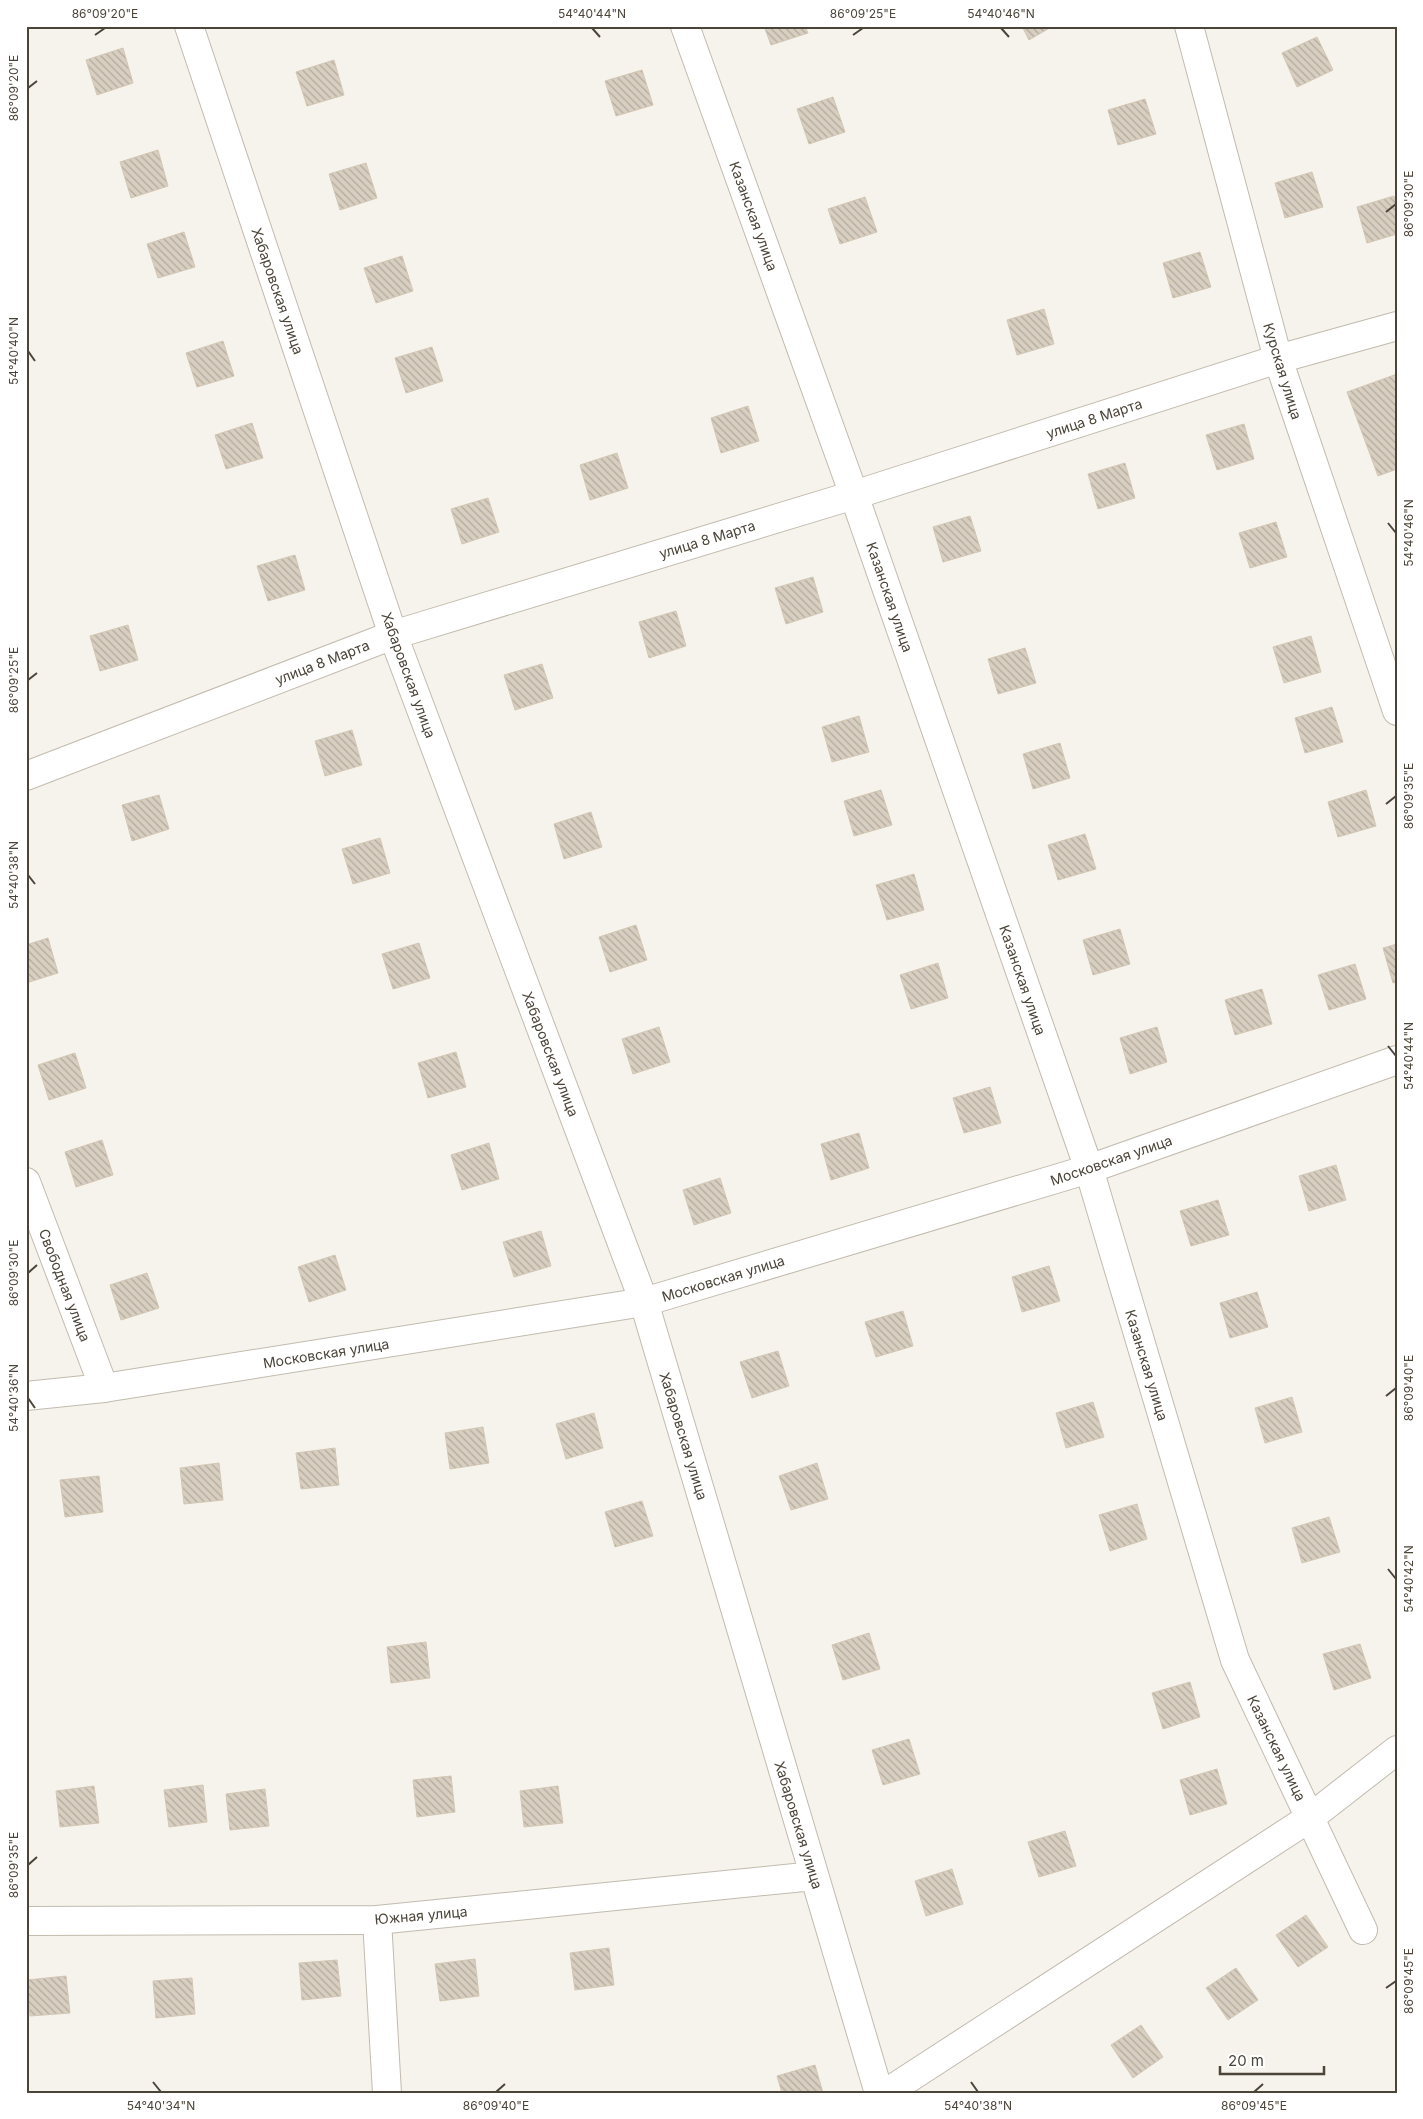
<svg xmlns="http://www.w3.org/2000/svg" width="1423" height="2119" font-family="Inter,sans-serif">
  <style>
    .building { fill: url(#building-back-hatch); stroke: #d3c7b4 }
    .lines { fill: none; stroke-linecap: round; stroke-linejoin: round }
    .minor-casing { stroke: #c2bbae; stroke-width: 30 }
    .minor { stroke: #fff; stroke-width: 28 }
    .ticks { fill: none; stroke: #4b4439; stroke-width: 2 }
    .labels { text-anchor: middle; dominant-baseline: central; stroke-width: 5; stroke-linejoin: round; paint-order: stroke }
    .street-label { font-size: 14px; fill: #4b4439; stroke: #fff }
    .neatline { fill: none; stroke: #4b4439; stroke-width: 2 }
    .ticks-label { font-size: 12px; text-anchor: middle; fill: #4b4439 }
  </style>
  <defs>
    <pattern id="building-back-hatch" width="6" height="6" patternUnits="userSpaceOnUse" patternTransform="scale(1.25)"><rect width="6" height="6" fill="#d8cfc1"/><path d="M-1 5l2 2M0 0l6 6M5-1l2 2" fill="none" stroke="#b1aa9e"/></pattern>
  </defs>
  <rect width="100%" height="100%" fill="#f6f3ec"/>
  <!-- building -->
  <g class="building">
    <path d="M 764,26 L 805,26 L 808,33 L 771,45 Z"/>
    <path d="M 1022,26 L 1053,26 L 1029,40 Z"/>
    <path d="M 1317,37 L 1333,70 L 1297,87 L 1282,53 Z"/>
    <path d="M 123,48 L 133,83 L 97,95 L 86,60 Z"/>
    <path d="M 334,60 L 344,95 L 307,106 L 296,72 Z"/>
    <path d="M 642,70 L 653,105 L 616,116 L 605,81 Z"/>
    <path d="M 833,97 L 845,132 L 809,144 L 797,109 Z"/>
    <path d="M 1145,99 L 1156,134 L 1118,145 L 1108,110 Z"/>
    <path d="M 158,150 L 168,186 L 131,198 L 120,162 Z"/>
    <path d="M 366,163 L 377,198 L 340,210 L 329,174 Z"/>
    <path d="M 1312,172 L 1323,207 L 1285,218 L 1275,183 Z"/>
    <path d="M 1394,196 L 1397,207 L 1397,234 L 1367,243 L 1357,207 Z"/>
    <path d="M 865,197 L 877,232 L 840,244 L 828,209 Z"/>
    <path d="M 184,232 L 195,267 L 158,278 L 147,244 Z"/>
    <path d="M 1200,252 L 1211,287 L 1173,298 L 1163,263 Z"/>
    <path d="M 402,256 L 413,291 L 376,303 L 364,268 Z"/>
    <path d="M 1044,309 L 1054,344 L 1017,355 L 1007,320 Z"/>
    <path d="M 223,341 L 234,376 L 197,387 L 186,353 Z"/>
    <path d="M 432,347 L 443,381 L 406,393 L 395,358 Z"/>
    <path d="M 1397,374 L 1397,469 L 1378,476 L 1347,392 Z"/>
    <path d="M 748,406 L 759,441 L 721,453 L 711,418 Z"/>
    <path d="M 252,423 L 263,458 L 226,469 L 215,435 Z"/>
    <path d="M 1244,424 L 1254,459 L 1217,470 L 1206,435 Z"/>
    <path d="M 617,453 L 628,488 L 590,500 L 580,465 Z"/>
    <path d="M 1125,463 L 1135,498 L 1098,509 L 1088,474 Z"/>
    <path d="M 488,498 L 499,532 L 462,544 L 451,509 Z"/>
    <path d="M 970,516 L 981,551 L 943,562 L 933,527 Z"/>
    <path d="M 1276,522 L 1287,557 L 1250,568 L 1239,533 Z"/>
    <path d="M 295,555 L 305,590 L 268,601 L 257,566 Z"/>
    <path d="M 813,577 L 823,612 L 786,624 L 775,588 Z"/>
    <path d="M 676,611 L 686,646 L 649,658 L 639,622 Z"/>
    <path d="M 128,625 L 138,660 L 100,671 L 90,636 Z"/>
    <path d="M 1311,636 L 1321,672 L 1284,683 L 1273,647 Z"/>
    <path d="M 1025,648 L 1036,683 L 998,694 L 988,659 Z"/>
    <path d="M 542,664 L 553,698 L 515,710 L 504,675 Z"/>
    <path d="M 1332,707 L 1343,742 L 1305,753 L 1295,718 Z"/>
    <path d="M 859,716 L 869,752 L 832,762 L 822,727 Z"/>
    <path d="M 352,730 L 362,765 L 325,776 L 315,741 Z"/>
    <path d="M 1060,743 L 1070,778 L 1033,789 L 1023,754 Z"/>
    <path d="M 881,790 L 892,825 L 854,836 L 844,801 Z"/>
    <path d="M 1366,790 L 1376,826 L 1338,837 L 1328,802 Z"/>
    <path d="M 159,795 L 169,829 L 132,841 L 122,805 Z"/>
    <path d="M 591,812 L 602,847 L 564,859 L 554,824 Z"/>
    <path d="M 1085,834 L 1096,869 L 1058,880 L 1048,845 Z"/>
    <path d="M 380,838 L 390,873 L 353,884 L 342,849 Z"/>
    <path d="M 914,874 L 924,910 L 887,920 L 876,885 Z"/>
    <path d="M 636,925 L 647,960 L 610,972 L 599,937 Z"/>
    <path d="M 1120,929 L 1130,964 L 1093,975 L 1083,940 Z"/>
    <path d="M 48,938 L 58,973 L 26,983 L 26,945 Z"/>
    <path d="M 419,943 L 430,978 L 393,989 L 382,954 Z"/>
    <path d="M 1397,944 L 1397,982 L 1393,983 L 1383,948 Z"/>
    <path d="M 938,963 L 948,998 L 911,1009 L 900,975 Z"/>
    <path d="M 1355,964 L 1366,999 L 1329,1010 L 1318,975 Z"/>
    <path d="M 1262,989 L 1272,1024 L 1235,1035 L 1225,1000 Z"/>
    <path d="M 659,1027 L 670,1062 L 633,1074 L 622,1039 Z"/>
    <path d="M 1157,1027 L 1167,1062 L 1130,1074 L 1120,1038 Z"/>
    <path d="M 456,1052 L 466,1087 L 428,1098 L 418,1063 Z"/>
    <path d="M 75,1053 L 86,1088 L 49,1100 L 38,1065 Z"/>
    <path d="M 990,1087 L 1001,1123 L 964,1133 L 953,1098 Z"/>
    <path d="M 859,1133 L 869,1168 L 831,1180 L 821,1144 Z"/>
    <path d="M 102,1140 L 113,1175 L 76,1187 L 65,1152 Z"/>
    <path d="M 489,1143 L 499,1179 L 462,1190 L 451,1155 Z"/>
    <path d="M 1336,1165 L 1346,1200 L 1309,1211 L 1299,1176 Z"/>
    <path d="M 720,1178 L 731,1213 L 694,1225 L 683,1190 Z"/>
    <path d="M 1218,1200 L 1229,1235 L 1191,1246 L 1180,1211 Z"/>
    <path d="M 541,1231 L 551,1266 L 514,1277 L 503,1242 Z"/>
    <path d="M 335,1255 L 346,1290 L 309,1302 L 298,1267 Z"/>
    <path d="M 1049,1266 L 1060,1301 L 1022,1312 L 1012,1277 Z"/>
    <path d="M 147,1273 L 159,1308 L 121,1320 L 110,1285 Z"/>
    <path d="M 1257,1292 L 1268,1327 L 1230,1338 L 1220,1303 Z"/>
    <path d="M 903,1311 L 913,1346 L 876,1357 L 865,1322 Z"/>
    <path d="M 778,1351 L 789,1386 L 752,1398 L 740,1362 Z"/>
    <path d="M 1292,1397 L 1302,1432 L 1265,1443 L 1255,1408 Z"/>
    <path d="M 1093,1402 L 1104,1437 L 1066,1448 L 1056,1413 Z"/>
    <path d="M 594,1413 L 603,1448 L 566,1459 L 556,1424 Z"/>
    <path d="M 483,1427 L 489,1463 L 450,1469 L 445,1433 Z"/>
    <path d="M 335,1448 L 339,1485 L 301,1489 L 296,1453 Z"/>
    <path d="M 219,1463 L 223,1500 L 184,1504 L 180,1468 Z"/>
    <path d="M 817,1463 L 828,1499 L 791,1510 L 779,1476 Z"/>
    <path d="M 99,1476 L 103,1512 L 65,1517 L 60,1480 Z"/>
    <path d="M 642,1501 L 653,1536 L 615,1547 L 605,1512 Z"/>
    <path d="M 1137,1504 L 1147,1539 L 1110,1551 L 1099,1515 Z"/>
    <path d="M 1329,1517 L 1340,1552 L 1302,1563 L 1292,1528 Z"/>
    <path d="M 869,1633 L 880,1669 L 843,1680 L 832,1645 Z"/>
    <path d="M 426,1642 L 430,1678 L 391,1683 L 387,1647 Z"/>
    <path d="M 1360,1644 L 1371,1678 L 1334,1690 L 1323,1654 Z"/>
    <path d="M 1190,1682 L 1200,1717 L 1163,1729 L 1152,1693 Z"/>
    <path d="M 909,1739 L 920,1774 L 883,1785 L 872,1750 Z"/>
    <path d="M 1217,1769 L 1227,1804 L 1190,1815 L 1180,1780 Z"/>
    <path d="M 451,1776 L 455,1812 L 417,1817 L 413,1780 Z"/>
    <path d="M 203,1785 L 207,1822 L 169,1827 L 164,1790 Z"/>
    <path d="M 94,1786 L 99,1823 L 60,1827 L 56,1791 Z"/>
    <path d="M 558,1786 L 563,1823 L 524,1827 L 520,1791 Z"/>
    <path d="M 265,1789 L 269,1826 L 230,1830 L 226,1794 Z"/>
    <path d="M 1065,1831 L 1076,1866 L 1039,1877 L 1028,1842 Z"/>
    <path d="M 952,1869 L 963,1904 L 926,1916 L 915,1881 Z"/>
    <path d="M 1306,1915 L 1328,1947 L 1298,1967 L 1276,1935 Z"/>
    <path d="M 609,1948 L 614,1985 L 575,1990 L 570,1953 Z"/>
    <path d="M 475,1959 L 479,1996 L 440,2001 L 435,1964 Z"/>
    <path d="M 337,1960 L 341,1996 L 302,2000 L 299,1963 Z"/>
    <path d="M 1236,1968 L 1258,2000 L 1228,2020 L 1206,1988 Z"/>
    <path d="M 66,1976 L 70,2013 L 30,2016 L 27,1980 Z"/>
    <path d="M 192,1978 L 195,2014 L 156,2018 L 153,1981 Z"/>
    <path d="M 1141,2025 L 1163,2057 L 1133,2078 L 1111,2045 Z"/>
    <path d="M 815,2065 L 823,2093 L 782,2093 L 777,2076 Z"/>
  </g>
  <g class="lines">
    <defs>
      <g id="minor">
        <path d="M 189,26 L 393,635 L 644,1302 L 879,2093"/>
        <path d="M 685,26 L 854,495 L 1089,1169 L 1235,1660 L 1363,1930"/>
        <path d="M 1189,26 L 1278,359 L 1397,711"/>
        <path d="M 26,776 L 393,635 L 854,495 L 1278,359 L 1397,326"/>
        <path d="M 26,1182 L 104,1388"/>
        <path d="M 26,1396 L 104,1388 L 644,1302 L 1089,1169 L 1397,1060"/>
        <path d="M 377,1920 L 387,2093"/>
        <path d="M 26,1921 L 377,1920 L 814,1876"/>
        <path d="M 886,2093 L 1311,1817 L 1397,1750"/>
      </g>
    </defs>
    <!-- minor casing -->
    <use href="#minor" class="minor-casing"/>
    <!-- minor -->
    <use href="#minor" class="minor"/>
  </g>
  <!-- ticks -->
  <path class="ticks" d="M 592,28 L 600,37M 1001,28 L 1009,37M 95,35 L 105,28M 853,35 L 863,28M 28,88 L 37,81M 1386,212 L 1396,204M 28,351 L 35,361M 1388,523 L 1396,533M 28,680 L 37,673M 1386,804 L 1396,796M 28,875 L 35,884M 1388,1046 L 1396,1056M 28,1273 L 37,1265M 1386,1396 L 1396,1388M 28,1398 L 35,1408M 1388,1569 L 1396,1579M 28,1865 L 37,1857M 1386,1988 L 1396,1981M 153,2082 L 161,2092M 971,2082 L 978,2092M 496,2092 L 505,2084M 1254,2092 L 1263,2084"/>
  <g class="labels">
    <!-- street labels -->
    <g class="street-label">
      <text transform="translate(754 216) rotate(70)">Казанская улица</text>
      <text transform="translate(278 291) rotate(71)">Хабаровская улица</text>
      <text transform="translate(1283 371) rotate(73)">Курская улица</text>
      <text transform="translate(1094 418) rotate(-18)">улица 8 Марта</text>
      <text transform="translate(707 539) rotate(-17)">улица 8 Марта</text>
      <text transform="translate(890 597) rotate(71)">Казанская улица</text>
      <text transform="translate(322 662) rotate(-21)">улица 8 Марта</text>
      <text transform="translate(409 675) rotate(70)">Хабаровская улица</text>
      <text transform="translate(1023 980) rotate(71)">Казанская улица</text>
      <text transform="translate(551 1054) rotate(69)">Хабаровская улица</text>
      <text transform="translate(1111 1160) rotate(-19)">Московская улица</text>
      <text transform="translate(723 1278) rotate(-17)">Московская улица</text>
      <text transform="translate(65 1285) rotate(69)">Свободная улица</text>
      <text transform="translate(326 1353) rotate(-9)">Московская улица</text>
      <text transform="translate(1147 1365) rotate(73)">Казанская улица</text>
      <text transform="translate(684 1436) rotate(73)">Хабаровская улица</text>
      <text transform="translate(1277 1748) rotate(64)">Казанская улица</text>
      <text transform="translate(799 1825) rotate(73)">Хабаровская улица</text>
      <text transform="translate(421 1915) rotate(-5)">Южная улица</text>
    </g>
  </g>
  <!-- border -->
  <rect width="1423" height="2119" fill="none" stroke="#ffffff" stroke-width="55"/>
  <!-- scale -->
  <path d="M1220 2066v8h104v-8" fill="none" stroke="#4b4439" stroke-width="2.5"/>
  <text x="1228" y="2066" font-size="15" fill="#4b4439" stroke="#ffffff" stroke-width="4" paint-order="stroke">20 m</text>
  <rect x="28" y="28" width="1368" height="2064" class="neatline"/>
  <g class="ticks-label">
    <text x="105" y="18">86°09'20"E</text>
    <text x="592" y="18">54°40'44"N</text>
    <text x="863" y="18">86°09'25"E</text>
    <text x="1001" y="18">54°40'46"N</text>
    <text transform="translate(14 88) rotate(-90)" y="4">86°09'20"E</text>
    <text transform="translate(1409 204) rotate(-90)" y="4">86°09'30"E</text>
    <text transform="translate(14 351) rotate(-90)" y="4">54°40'40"N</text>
    <text transform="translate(1409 533) rotate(-90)" y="4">54°40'46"N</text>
    <text transform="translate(14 680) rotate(-90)" y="4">86°09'25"E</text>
    <text transform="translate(1409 796) rotate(-90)" y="4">86°09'35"E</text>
    <text transform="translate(14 875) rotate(-90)" y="4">54°40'38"N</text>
    <text transform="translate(1409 1056) rotate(-90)" y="4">54°40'44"N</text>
    <text transform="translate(14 1273) rotate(-90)" y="4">86°09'30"E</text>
    <text transform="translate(1409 1388) rotate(-90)" y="4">86°09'40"E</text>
    <text transform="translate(14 1398) rotate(-90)" y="4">54°40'36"N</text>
    <text transform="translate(1409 1579) rotate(-90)" y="4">54°40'42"N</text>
    <text transform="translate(14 1865) rotate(-90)" y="4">86°09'35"E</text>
    <text transform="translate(1409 1981) rotate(-90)" y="4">86°09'45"E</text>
    <text x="161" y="2110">54°40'34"N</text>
    <text x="496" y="2110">86°09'40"E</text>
    <text x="978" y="2110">54°40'38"N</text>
    <text x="1254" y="2110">86°09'45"E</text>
  </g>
</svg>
